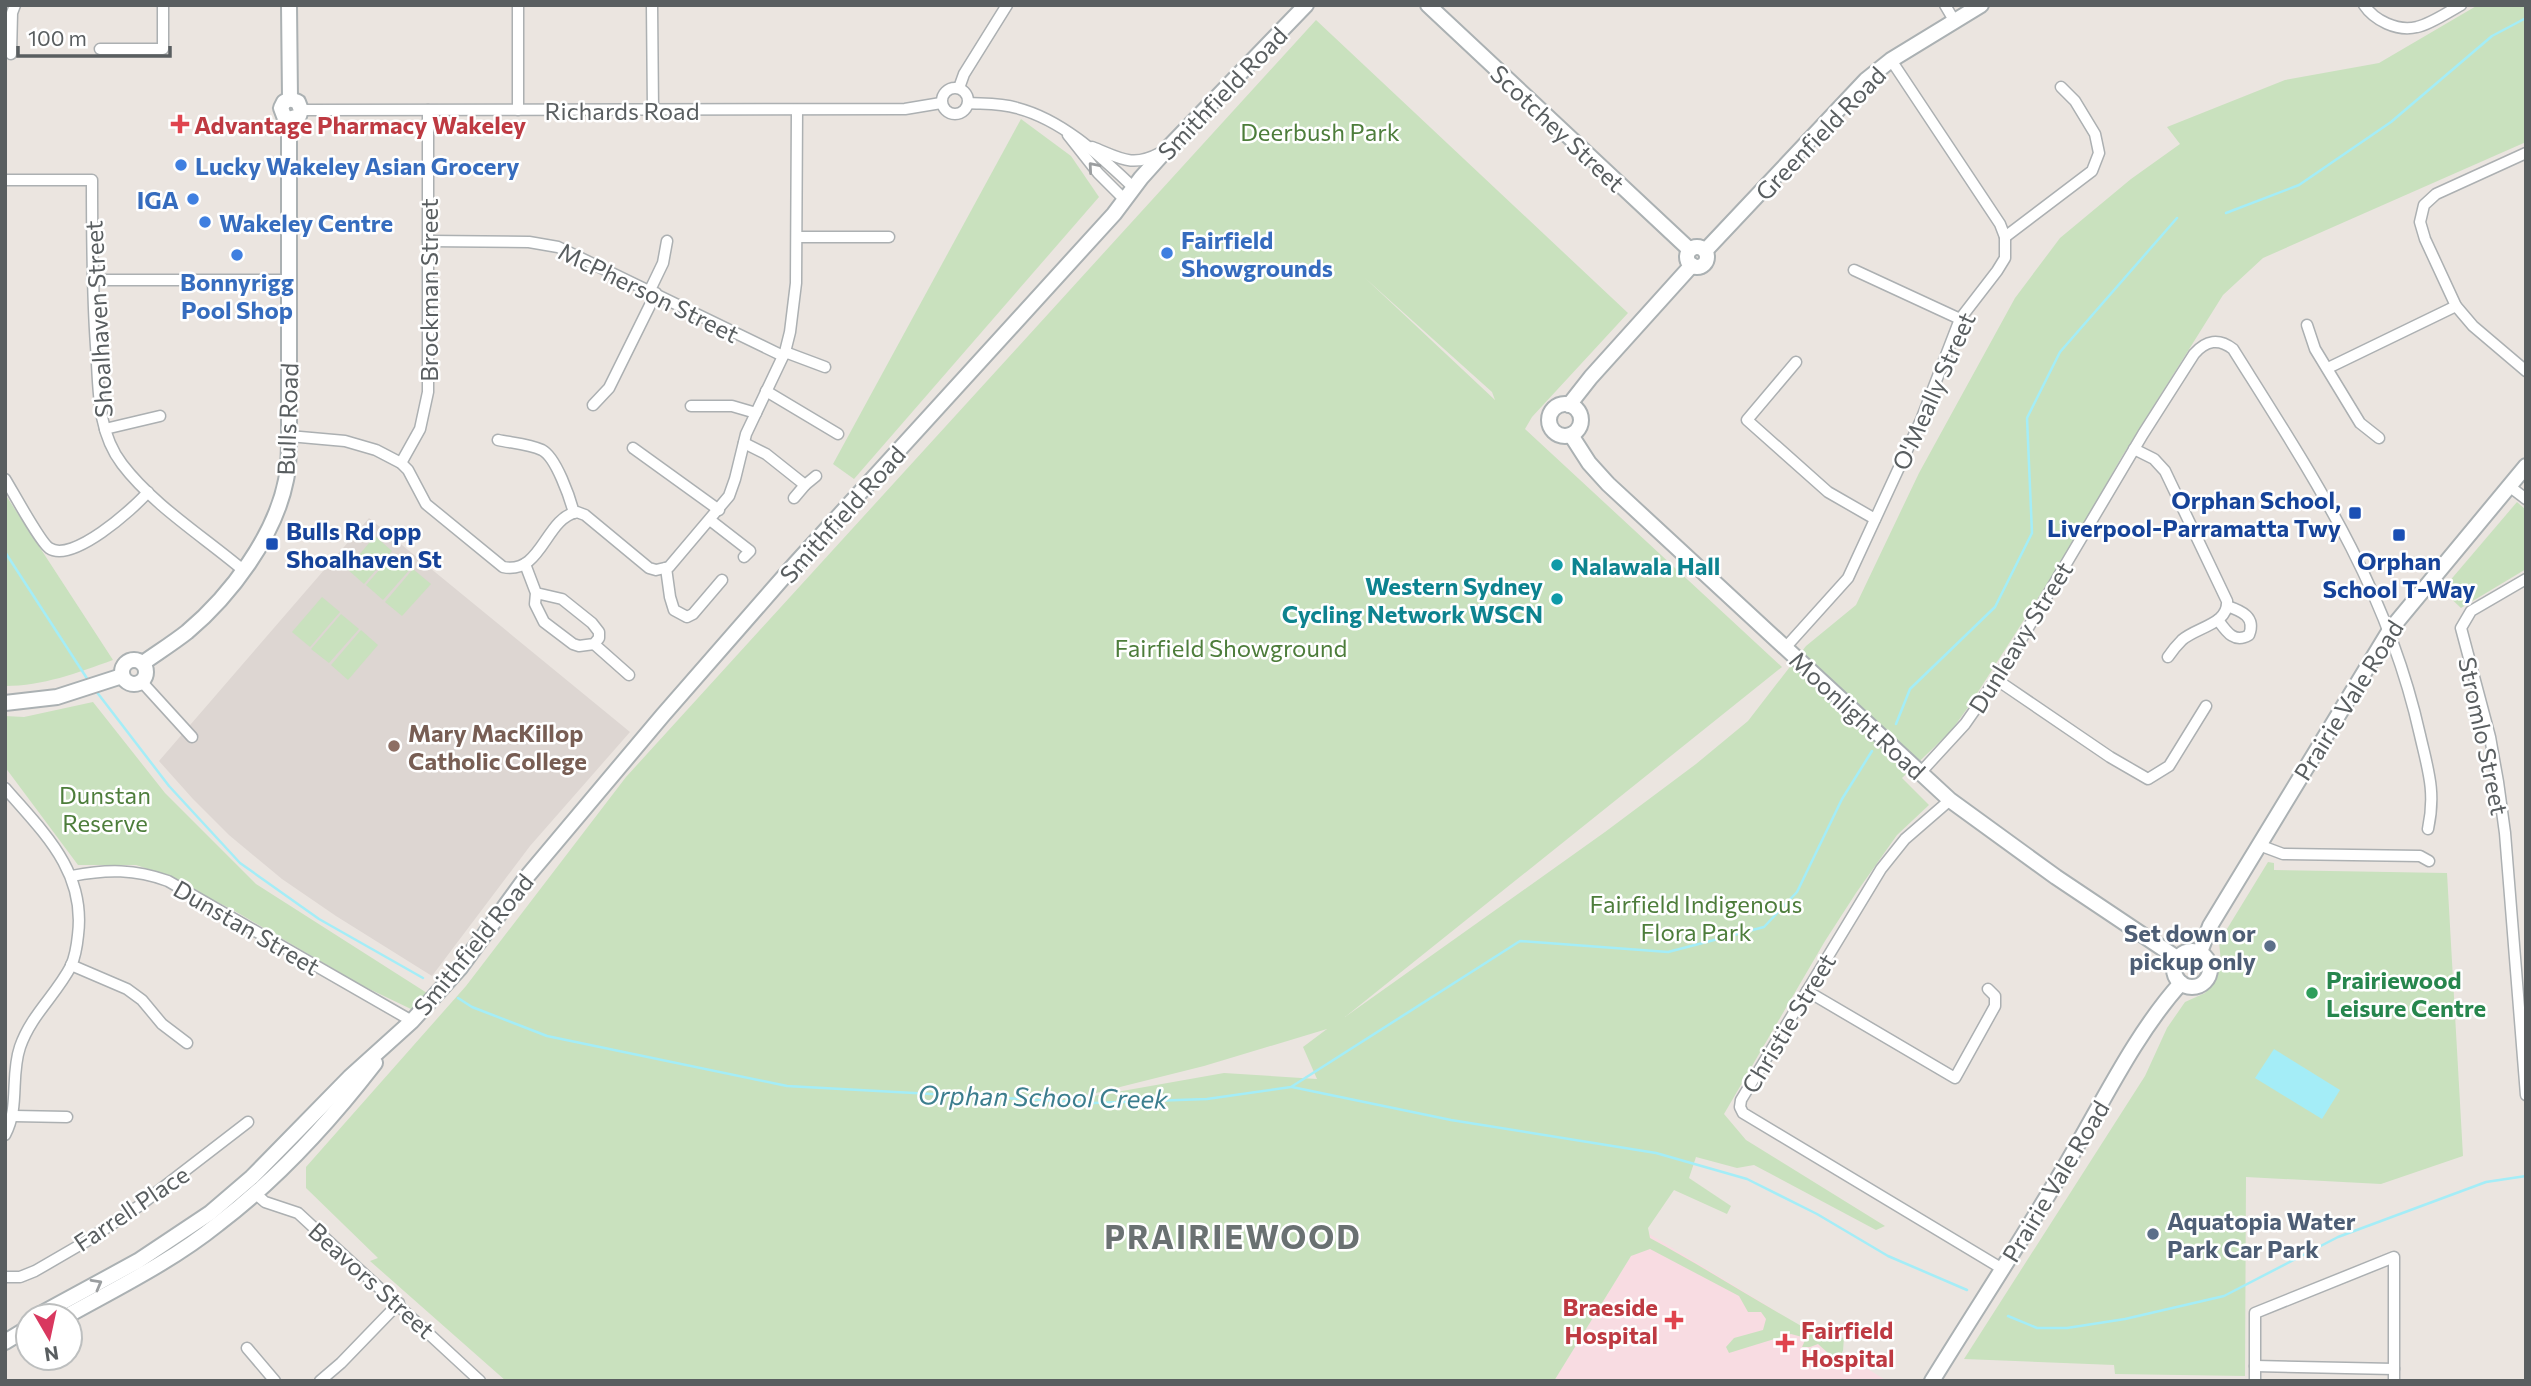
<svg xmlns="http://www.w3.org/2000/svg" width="2531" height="1386" font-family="Commissioner,sans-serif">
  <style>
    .education { fill: #ddd6d2 }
    .medical { fill: #f8dce2 }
    .green { fill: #c9e1be; fill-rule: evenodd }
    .water { fill: #a4edf7 }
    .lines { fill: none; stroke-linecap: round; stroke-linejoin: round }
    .stream { stroke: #a4edf7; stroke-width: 2.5 }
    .street-casing { stroke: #acb0b2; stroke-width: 13 }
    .secondary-casing { stroke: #abb1b3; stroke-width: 18 }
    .street { stroke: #fff; stroke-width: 10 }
    .secondary { stroke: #fff; stroke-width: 14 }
    .oneway { stroke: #9b9ea0 }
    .health-dot { fill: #e0444e; stroke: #fff; stroke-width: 2.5 }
    .shop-dot { fill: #3f7fe0; stroke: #fff; stroke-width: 2.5 }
    .transit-dot { fill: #1a4fb4; stroke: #fff; stroke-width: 2.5 }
    .culture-dot { fill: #0f9aa8; stroke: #fff; stroke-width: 2.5 }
    .education-dot { fill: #8d6e63; stroke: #fff; stroke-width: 2.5 }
    .service-dot { fill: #5c6f8a; stroke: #fff; stroke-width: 2.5 }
    .leisure-dot { fill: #2e9e5b; stroke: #fff; stroke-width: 2.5 }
    .labels { text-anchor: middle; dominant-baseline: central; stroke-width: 5; stroke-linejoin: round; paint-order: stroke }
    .street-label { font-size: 24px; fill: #595e60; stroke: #fff }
    .health-label { font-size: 24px; font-weight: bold; fill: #be3a42; stroke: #fff; text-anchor: start }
    .park-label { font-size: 24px; fill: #4d7d3b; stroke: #fff }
    .shop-label { font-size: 24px; font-weight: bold; fill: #366cbe; stroke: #fff; text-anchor: start }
    .transit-label { font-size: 24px; font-weight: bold; fill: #164399; stroke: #fff; text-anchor: end }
    .culture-label { font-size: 24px; font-weight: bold; fill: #0d838f; stroke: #fff; text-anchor: start }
    .education-label { font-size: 24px; font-weight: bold; fill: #785e54; stroke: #fff; text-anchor: start }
    .service-label { font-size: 24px; font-weight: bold; fill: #4e5e75; stroke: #fff; text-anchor: end }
    .leisure-label { font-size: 24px; font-weight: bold; fill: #27864d; stroke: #fff; text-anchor: start }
    .water-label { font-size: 26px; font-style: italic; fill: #3c7e8e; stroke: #fff }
    .district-label { font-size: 32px; font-weight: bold; letter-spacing: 2px; fill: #6a7172; stroke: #fff }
  </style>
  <rect width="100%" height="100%" fill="#ebe5e0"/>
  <!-- education -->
  <path class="education" d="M 369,518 L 630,732 L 530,846 L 432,976 L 336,916 L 282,879 L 229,835 L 193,799 L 159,761 Z"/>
  <!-- medical -->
  <path class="medical" d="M 1646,1232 L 1766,1305 L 1887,1381 L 1554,1381 Z"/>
  <!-- green -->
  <g class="green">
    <path d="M 2478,5 L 2526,5 L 2526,142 L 2263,258 L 2223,295 L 2121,458 L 2073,543 L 1969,706 L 1951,731 L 1902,778 L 1929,805 L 1897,835 L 1856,893 L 1825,941 L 1724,1114 L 1746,1140 L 1885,1226 L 1876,1230 L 1754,1165 L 1737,1168 L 1696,1157 L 1689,1178 L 1731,1206 L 1727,1214 L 1674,1190 L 1648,1228 L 1650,1238 C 1711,1271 1769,1309 1830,1342 L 1844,1337 L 1843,1351 L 1838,1358 L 1828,1353 L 1818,1344 L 1810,1347 L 1802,1347 L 1806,1338 L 1791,1334 L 1729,1353 L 1726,1347 L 1734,1338 L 1763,1330 L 1766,1319 L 1761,1312 L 1748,1312 L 1739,1296 L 1650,1249 L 1631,1256 L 1554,1381 L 506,1381 L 370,1261 L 378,1258 L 306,1188 L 306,1167 L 466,986 L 626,777 L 1316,20 L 1628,313 L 1532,417 L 1525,429 L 1782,667 L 1345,1017 L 1605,832 L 1696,764 L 1748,721 L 1806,646 L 1856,605 L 1919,473 L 2015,298 L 2060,238 L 2131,179 L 2180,144 L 2167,127 L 2285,80 L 2379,63 ZM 1365,278 L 1492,392 L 1495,400 ZM 1327,1029 L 1303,1047 L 1317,1079 L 1224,1073 L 1060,1102 L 1204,1066 Z"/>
    <path d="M 1021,119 L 1071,156 L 1099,197 L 854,479 L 833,464 Z"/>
    <path d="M 5,494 L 113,660 C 77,673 43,686 5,686 Z"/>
    <path d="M 2517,502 L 2526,510 L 2526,569 L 2461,608 L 2442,590 Z"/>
    <path d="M 375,536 L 392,551 L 364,584 L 347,569 Z"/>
    <path d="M 394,553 L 412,567 L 383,600 L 366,585 Z"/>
    <path d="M 413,569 L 431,584 L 402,616 L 385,602 Z"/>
    <path d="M 322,597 L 340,612 L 310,647 L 292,632 Z"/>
    <path d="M 341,614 L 359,629 L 329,663 L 311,649 Z"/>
    <path d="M 361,630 L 378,645 L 348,680 L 331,665 Z"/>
    <path d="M 93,702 L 165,793 L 256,884 L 427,993 L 413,1010 L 363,986 L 233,910 L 160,873 L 136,865 L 78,865 L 5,767 L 5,716 L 24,717 Z"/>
    <path d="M 2268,862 L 2274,863 L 2274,870 L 2447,873 L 2463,1156 L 2381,1184 L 2246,1177 L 2245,1376 L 2115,1374 L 2114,1365 L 1964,1359 L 2145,1076 L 2167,1028 L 2185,1002 L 2205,993 L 2221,962 L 2219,942 Z"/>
  </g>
  <!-- water -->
  <path class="water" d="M 2274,1049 L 2340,1090 L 2322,1119 L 2255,1078 Z"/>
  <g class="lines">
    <!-- stream -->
    <g class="stream">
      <path d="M 2226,213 L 2299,185 L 2391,122 L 2492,36 L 2526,18"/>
      <path d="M 5,552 L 88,680"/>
      <path d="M 96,691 L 169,786 L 240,863 L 319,919 L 423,978"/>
      <path d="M 1896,724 L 1910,689 L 1995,607 L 2032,533 L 2027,418 L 2060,352 L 2177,218"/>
      <path d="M 458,998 L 472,1007 L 547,1036 L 787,1086 L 1093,1103 L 1207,1099 L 1291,1087 L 1520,941 L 1668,952 L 1764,927 L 1797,892 L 1842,799 L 1872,751"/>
      <path d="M 1292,1087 L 1451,1120 L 1656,1153 L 1747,1179 L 1817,1214 L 1888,1256 L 1967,1290"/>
      <path d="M 2008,1316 L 2037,1328 L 2067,1328 L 2125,1319 L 2224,1296 L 2338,1237 L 2486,1182 L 2526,1176"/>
    </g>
    <defs>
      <g id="street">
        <path d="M 518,5 L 518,110"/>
        <path d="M 652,5 L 653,111"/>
        <path d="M 1945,5 L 1955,22"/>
        <path d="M 2364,5 C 2374,20 2397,32 2417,27 C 2431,24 2448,12 2461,5"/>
        <path d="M 100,49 L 163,49 L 163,5"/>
        <path d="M 11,54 L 12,13 L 15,5"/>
        <circle cx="955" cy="101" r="13"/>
        <path d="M 959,88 L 964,74 L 1007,5"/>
        <path d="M 968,103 C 984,104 1001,103 1017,108 C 1063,120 1100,156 1133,187"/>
        <path d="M 301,110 L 905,109 L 941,103"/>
        <path d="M 1068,135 L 1098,173 L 1124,199"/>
        <path d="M 1092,147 C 1120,158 1132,168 1160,153"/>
        <path d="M 2526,153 L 2436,194 L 2424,205 L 2420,222 L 2425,239 L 2456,306 L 2473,326 L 2526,371"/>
        <path d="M 5,180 L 92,180 C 92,235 92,290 96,346 C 99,386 96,430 122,464 C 153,505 204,537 243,570"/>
        <path d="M 797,237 L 889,237"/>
        <path d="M 2005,237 L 2092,171 L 2099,153 L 2095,134 L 2075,101 L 2061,87"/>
        <path d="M 428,241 L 529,242 L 558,247 L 783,356"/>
        <path d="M 1854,270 L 1960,319"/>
        <path d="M 92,280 L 289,280"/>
        <path d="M 650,290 L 663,263 L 667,241"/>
        <path d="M 2307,325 L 2315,349 L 2360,423 L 2379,438"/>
        <path d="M 785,352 L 825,367"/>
        <path d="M 1796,362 L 1747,420 L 1828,492 L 1875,519"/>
        <path d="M 2328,368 L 2456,306"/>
        <path d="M 766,391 L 838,434"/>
        <path d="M 593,405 L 609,388 L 656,293"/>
        <path d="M 691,406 L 732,406 L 756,413"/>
        <path d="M 105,429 L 160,416"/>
        <path d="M 289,436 L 345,441 L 376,450 L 401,463 L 408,470 L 426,504 L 503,567 C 542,575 545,518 577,512 L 585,515 L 649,568 L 656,570 L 669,567 L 729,496 L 735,479 L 746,434 L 785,352 L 790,332 L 796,283 L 797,110"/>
        <path d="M 498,440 C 512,443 529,444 542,450 C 556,457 570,498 574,513"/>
        <path d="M 744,443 L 766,454 L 805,485 L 794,498"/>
        <path d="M 633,448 L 719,510"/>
        <path d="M 2134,449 L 2154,459 L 2165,471 L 2227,601 C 2229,624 2197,627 2182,640 C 2177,645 2172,651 2168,657"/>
        <path d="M 401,463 L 420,429 L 428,392 L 428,110"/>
        <path d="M 5,479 C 13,492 40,542 49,548 C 72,564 133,509 148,492"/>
        <path d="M 805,485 L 816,476"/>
        <path d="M 2509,486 L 2526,499"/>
        <path d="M 710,520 L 750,551 L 744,557"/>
        <path d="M 525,564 L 536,593 L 562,599 L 592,623 L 599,632 L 599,638 L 594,644 L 579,646 L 573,644 L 544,622 L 535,604 L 536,593"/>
        <path d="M 666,568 L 670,597 L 674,610 L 687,617 L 693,614 L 722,580"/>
        <path d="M 2526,579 L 2471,611 L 2461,628 L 2490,737 L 2498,782 L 2505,833 L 2526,1095"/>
        <path d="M 2218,620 C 2226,631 2234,644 2249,635 C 2256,617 2242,611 2227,606"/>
        <path d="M 594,644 L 629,675"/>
        <path d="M 1785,648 L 1848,578 L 1921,420 L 1960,319 L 1997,271 L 2005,258 L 2005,237 L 2000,224 L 1891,60"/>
        <path d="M 1997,680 L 2110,757 L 2148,779 L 2169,766 L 2206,706"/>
        <path d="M 141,681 L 192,737"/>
        <path d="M 1921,772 L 1965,724 L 2006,665 L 2143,434 L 2194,354 C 2206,340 2219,338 2233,349 C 2312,475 2387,586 2420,735 C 2428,770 2436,792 2428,829"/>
        <path d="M 5,788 C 43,832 86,871 78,935 C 77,945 75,957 71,966 C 56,995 31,1015 20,1047 C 10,1076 20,1107 5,1135"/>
        <path d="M 1950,800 L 1905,839 L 1881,869 L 1741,1100 L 1740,1107 L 1743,1113 L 2001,1268"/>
        <path d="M 2259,845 L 2283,854 L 2420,856 L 2429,861"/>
        <path d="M 72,876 C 107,869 135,869 168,881 L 412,1021"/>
        <path d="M 71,965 L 127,989 L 142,1000 L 162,1024 L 187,1043"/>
        <path d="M 1807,991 L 1955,1078 L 1995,1006 L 1995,996 L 1988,989"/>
        <path d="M 14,1116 L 67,1117"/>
        <path d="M 256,1194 L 265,1202 L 298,1213 L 480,1381"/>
        <path d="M 5,1277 L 20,1277 L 35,1271 L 85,1242 L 139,1206 L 248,1122"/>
        <path d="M 247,1348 L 275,1381"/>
        <path d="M 2255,1366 L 2394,1369"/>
        <path d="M 320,1381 L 341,1363 L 399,1303"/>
        <path d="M 2255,1381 L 2255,1313 L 2394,1257 L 2394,1381"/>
      </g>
      <g id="secondary">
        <path d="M 289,5 L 290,99"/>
        <path d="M 1428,5 L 1690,250"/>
        <path d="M 289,119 L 299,116 L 301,110 L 298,102 L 290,99"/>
        <path d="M 289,119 L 284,116 L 281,108 L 284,102 L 290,99"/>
        <circle cx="1697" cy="257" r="10"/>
        <path d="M 1705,251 L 1866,80 L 1891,60 L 1981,5"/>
        <circle cx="1565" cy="420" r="16"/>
        <path d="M 1569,405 L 1591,377 L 1692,265"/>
        <path d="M 1571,435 L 1589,463 L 1608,484 L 1950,800 L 2056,877 L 2177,958"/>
        <circle cx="134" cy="672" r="12"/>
        <path d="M 143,663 C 157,653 173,643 187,632 C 231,595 275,536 286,480 C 289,466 289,451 289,436 L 289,119"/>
        <path d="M 5,703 L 57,697 L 122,676"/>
        <circle cx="2192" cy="969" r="18"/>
        <path d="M 2200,952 L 2210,926 L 2390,630 L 2526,466"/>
        <path d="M 37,1316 L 138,1261 L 210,1213 L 252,1177 L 350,1077 L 412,1021 L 460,968 L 525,879 L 663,715 L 795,564 L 1114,214 L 1141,178 L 1167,149 L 1306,5"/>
        <path d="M 67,1316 C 119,1287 172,1261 218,1224 C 276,1180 331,1120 375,1063"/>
        <path d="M 5,1342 L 28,1328"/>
        <path d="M 1932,1381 C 1977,1308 2024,1237 2067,1163 C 2102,1104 2135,1034 2181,983"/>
      </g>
    </defs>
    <!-- street casing -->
    <use href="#street" class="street-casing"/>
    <!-- secondary casing -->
    <use href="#secondary" class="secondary-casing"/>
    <!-- street -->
    <use href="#street" class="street"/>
    <!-- secondary -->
    <use href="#secondary" class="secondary"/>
  </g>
  <!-- one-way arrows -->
  <defs><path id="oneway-chevron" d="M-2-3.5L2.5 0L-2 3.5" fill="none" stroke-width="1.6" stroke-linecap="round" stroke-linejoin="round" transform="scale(1.75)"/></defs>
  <g class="oneway">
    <use href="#oneway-chevron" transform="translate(1093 167) rotate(-131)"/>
    <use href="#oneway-chevron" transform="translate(97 1284) rotate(-29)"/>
  </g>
  <!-- markers -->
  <g class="health-dot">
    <path d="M176.5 113.5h7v7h7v7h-7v7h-7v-7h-7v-7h7z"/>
    <path d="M1670.5 1309.5h7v7h7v7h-7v7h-7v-7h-7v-7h7z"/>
    <path d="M1781.5 1332.5h7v7h7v7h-7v7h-7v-7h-7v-7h7z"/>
  </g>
  <g class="shop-dot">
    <circle cx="181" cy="165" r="7"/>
    <circle cx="193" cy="199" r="7"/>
    <circle cx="205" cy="222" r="7"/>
    <circle cx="1167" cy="253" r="7"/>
    <circle cx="237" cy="255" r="7"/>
  </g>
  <g class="transit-dot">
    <rect x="2348" y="506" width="14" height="14" rx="3.5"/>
    <rect x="2392" y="528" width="14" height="14" rx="3.5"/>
    <rect x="265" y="537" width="14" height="14" rx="3.5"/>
  </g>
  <g class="culture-dot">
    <circle cx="1557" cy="565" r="7"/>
    <circle cx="1557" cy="599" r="7"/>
  </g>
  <circle class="education-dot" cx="394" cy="746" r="7"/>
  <g class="service-dot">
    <circle cx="2270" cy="946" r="7"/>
    <circle cx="2153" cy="1234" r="7"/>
  </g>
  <circle class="leisure-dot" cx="2312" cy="993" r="7"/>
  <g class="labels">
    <!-- street labels -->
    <g class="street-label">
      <text transform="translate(1222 93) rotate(-46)">Smithfield Road</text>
      <text x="622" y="110">Richards Road</text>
      <text transform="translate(1558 128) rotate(43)">Scotchey Street</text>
      <text transform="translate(1820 133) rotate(-46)">Greenfield Road</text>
      <text transform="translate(428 290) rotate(-90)">Brockman Street</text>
      <text transform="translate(649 292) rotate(26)">McPherson Street</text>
      <text transform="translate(98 319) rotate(-93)">Shoalhaven Street</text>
      <text transform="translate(1933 391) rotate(-66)">O'Meally Street</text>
      <text transform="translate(287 419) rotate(-88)">Bulls Road</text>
      <text transform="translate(842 514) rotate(-48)">Smithfield Road</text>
      <text transform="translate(2020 637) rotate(-58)">Dunleavy Street</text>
      <text transform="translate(2348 700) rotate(-58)">Prairie Vale Road</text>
      <text transform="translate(1858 715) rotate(43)">Moonlight Road</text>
      <text transform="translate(2484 736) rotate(78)">Stromlo Street</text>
      <text transform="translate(247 927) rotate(30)">Dunstan Street</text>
      <text transform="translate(473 944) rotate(-51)">Smithfield Road</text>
      <text transform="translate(1788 1023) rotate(-59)">Christie Street</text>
      <text transform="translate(2055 1181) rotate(-59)">Prairie Vale Road</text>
      <text transform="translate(131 1208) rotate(-34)">Farrell Place</text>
      <text transform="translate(372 1280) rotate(42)">Beavors Street</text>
    </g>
    <!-- health labels -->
    <g class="health-label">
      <text x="194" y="124">Advantage Pharmacy Wakeley</text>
      <text x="1658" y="1306" text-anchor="end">Braeside<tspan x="1658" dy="28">Hospital</tspan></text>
      <text x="1801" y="1329">Fairfield<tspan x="1801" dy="28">Hospital</tspan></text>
    </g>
    <!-- park labels -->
    <g class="park-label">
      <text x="1320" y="131">Deerbush Park</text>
      <text x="1231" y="647">Fairfield Showground</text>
      <text x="105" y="794">Dunstan<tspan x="105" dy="28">Reserve</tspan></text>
      <text x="1696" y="903">Fairfield Indigenous<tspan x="1696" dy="28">Flora Park</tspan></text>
    </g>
    <!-- shop labels -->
    <g class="shop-label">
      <text x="195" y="165">Lucky Wakeley Asian Grocery</text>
      <text x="179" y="199" text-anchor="end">IGA</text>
      <text x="219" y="222">Wakeley Centre</text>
      <text x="1181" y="239">Fairfield<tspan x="1181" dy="28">Showgrounds</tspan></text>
      <text x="237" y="281" text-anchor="middle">Bonnyrigg<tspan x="237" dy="28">Pool Shop</tspan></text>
    </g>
    <!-- transit labels -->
    <g class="transit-label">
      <text x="2341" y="499">Orphan School,<tspan x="2341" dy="28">Liverpool-Parramatta Twy</tspan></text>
      <text x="286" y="530" text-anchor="start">Bulls Rd opp<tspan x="286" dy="28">Shoalhaven St</tspan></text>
      <text x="2399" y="560" text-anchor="middle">Orphan<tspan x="2399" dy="28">School T-Way</tspan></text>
    </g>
    <!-- culture labels -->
    <g class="culture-label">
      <text x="1571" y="565">Nalawala Hall</text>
      <text x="1543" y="585" text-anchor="end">Western Sydney<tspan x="1543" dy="28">Cycling Network WSCN</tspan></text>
    </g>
    <!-- education labels -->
    <g class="education-label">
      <text x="408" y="732">Mary MacKillop<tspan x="408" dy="28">Catholic College</tspan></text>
    </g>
    <!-- service labels -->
    <g class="service-label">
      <text x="2256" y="932">Set down or<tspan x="2256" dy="28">pickup only</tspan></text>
      <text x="2167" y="1220" text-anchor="start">Aquatopia Water<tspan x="2167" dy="28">Park Car Park</tspan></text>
    </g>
    <!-- leisure labels -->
    <g class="leisure-label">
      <text x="2326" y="979">Prairiewood<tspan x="2326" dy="28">Leisure Centre</tspan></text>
    </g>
    <!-- water labels -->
    <g class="water-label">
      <text transform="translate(1043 1096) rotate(1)">Orphan School Creek</text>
    </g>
    <!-- district labels -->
    <g class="district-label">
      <text x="1233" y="1236">PRAIRIEWOOD</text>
    </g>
  </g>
  <!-- border -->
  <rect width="2531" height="1386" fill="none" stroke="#595e60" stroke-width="14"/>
  <!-- north arrow -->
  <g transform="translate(49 1337) rotate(171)"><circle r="33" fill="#ffffff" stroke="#bdbfbf" stroke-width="2"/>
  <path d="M0-5L12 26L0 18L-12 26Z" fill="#d9385f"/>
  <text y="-10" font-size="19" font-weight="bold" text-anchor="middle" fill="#595e60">N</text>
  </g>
  <!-- scale -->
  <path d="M18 46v10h152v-10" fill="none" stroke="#595e60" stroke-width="3.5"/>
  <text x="28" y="46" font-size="21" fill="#595e60" stroke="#ffffff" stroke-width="5" paint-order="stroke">100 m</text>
</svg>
